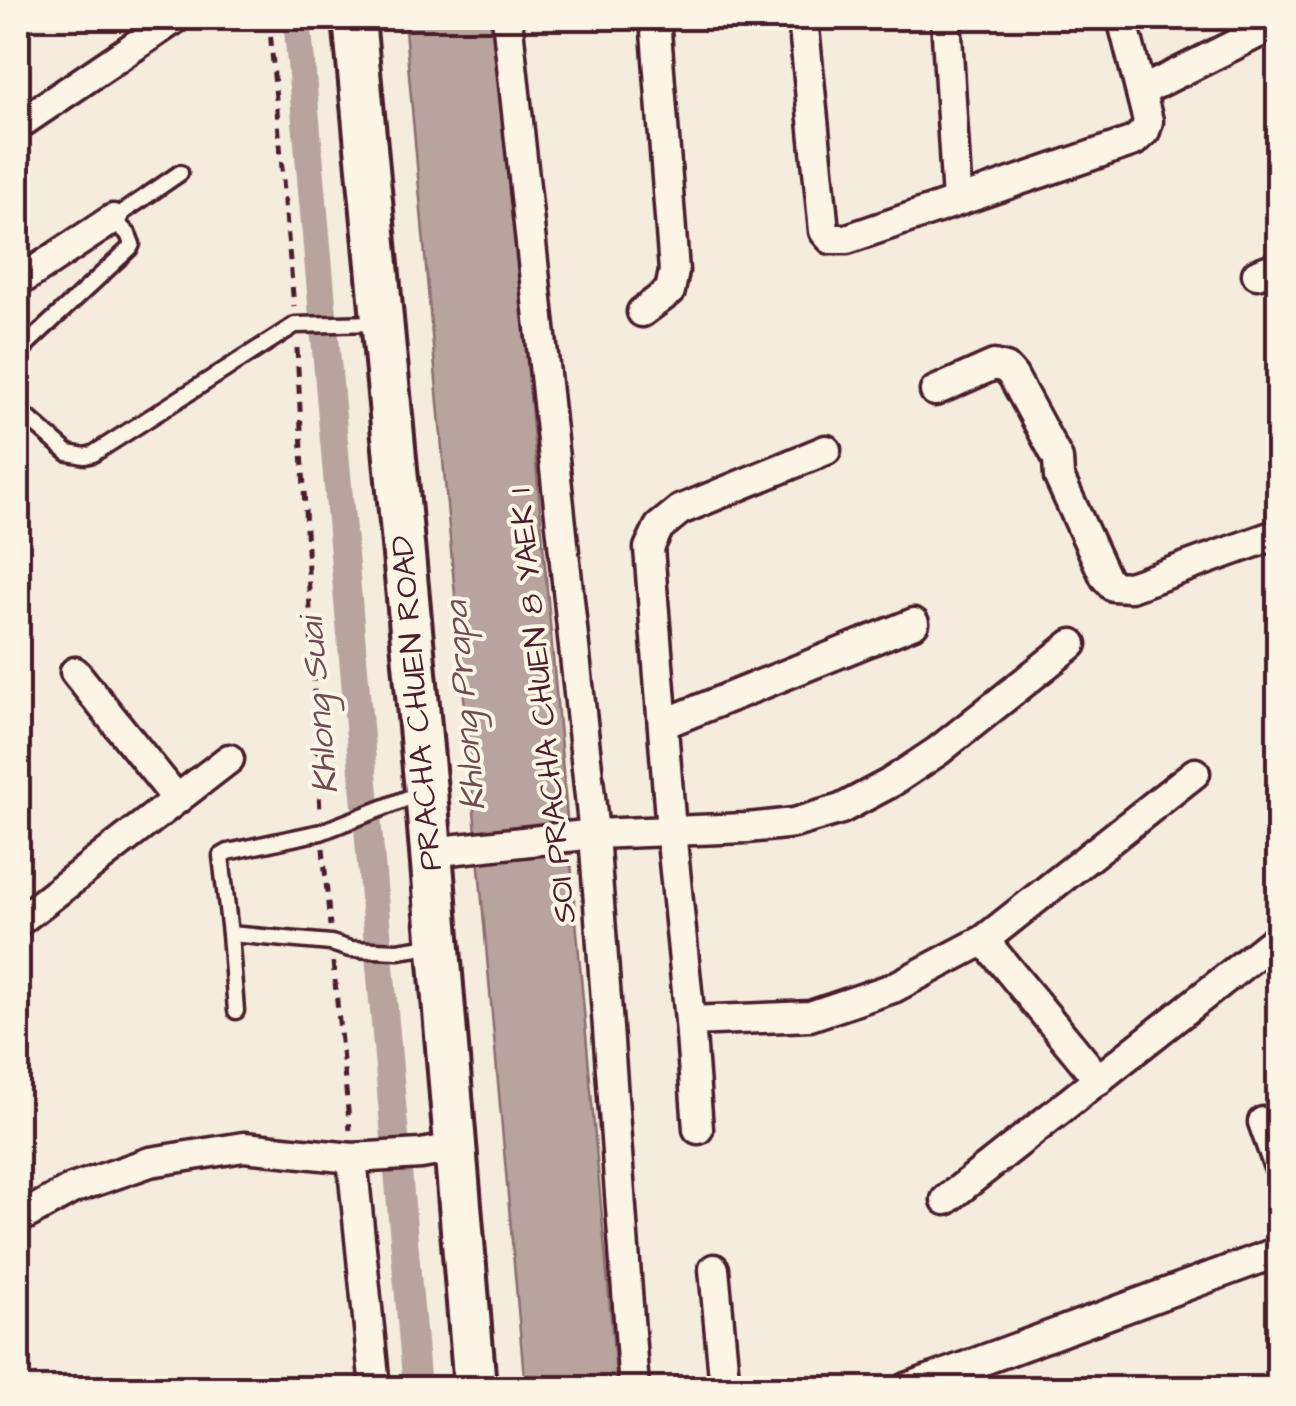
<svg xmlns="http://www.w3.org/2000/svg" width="1296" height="1406" font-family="'Architects Daughter',sans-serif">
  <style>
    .water { fill: #b8a39e; stroke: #8c6e70; stroke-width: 2.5 }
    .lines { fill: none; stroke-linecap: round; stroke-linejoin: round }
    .canal { stroke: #b8a39e; stroke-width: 28 }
    .service-casing { stroke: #4a1f2b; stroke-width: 21 }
    .minor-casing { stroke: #4a1f2b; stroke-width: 35 }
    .secondary-casing { stroke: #4a1f2b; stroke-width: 48 }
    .path { stroke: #4a1f2b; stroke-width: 5; stroke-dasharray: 10 8; stroke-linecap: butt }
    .service { stroke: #fcf5e5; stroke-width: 14 }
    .minor { stroke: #fcf5e5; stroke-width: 28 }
    .secondary { stroke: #fcf5e5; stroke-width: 40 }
    .labels { text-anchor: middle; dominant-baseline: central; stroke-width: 8; stroke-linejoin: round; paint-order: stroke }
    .street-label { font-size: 32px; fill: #4a1f2b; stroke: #fcf5e5 }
    .water-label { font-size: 35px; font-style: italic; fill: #704d53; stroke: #fcf5e5 }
  </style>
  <rect width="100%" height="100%" fill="#f5ecde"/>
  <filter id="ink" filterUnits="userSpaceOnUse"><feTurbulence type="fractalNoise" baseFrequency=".01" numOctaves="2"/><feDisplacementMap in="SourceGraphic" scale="20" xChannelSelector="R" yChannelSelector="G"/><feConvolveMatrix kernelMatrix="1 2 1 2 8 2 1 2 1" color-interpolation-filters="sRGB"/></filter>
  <g filter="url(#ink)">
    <!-- water -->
    <path class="water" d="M 404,18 L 497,18 L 617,1388 L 525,1388 Z"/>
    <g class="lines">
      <!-- canal -->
      <path class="canal" d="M 297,18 L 417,1388"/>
      <defs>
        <g id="service">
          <path d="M 18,358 L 28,343 L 130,248 L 132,244 L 128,234 L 113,219 L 180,173"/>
          <path d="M 18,409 L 68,453 L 85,456 L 93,454 L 295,325 L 377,323"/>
          <path d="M 421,793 L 321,832 L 228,852 L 221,856 L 230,934 L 331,943 L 350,949 L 398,951 L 437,945"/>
          <path d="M 230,934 L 236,1011"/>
        </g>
        <g id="minor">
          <path d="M 507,18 L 594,834 L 634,1388"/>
          <path d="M 803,18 L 824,231 L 831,239 L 847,239 L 1134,141 L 1145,131 L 1148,121 L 1122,18"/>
          <path d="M 946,18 L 957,201"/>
          <path d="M 1142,91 L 1278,23"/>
          <path d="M 18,125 L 176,18"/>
          <path d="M 1257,274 L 1278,266"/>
          <path d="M 18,282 L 113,219"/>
          <path d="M 642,312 L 670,291 L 674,271 L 655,18"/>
          <path d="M 935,391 L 994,365 L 1006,368 L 1013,376 L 1058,459 L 1059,477 L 1105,577 L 1113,586 L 1130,587 L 1278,534"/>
          <path d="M 75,672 L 177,799"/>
          <path d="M 663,724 L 914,623"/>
          <path d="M 431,852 L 594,834 L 747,828 L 794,823 L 841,809 L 890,783 L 938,751 L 1072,644"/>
          <path d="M 18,922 L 229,759"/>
          <path d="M 984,940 L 1099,1080"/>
          <path d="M 690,1021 L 810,1016 L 893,988 L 984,940 L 1195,773"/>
          <path d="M 1263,1122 L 1278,1164"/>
          <path d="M 698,1129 L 690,1021 L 671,831 L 649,548 L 659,527 L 680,510 L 826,450"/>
          <path d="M 352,1158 L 375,1388"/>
          <path d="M 946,1200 L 1278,937"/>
          <path d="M 18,1219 L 72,1189 L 150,1162 L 244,1147 L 352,1158 L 421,1154 L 455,1148"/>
          <path d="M 714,1269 L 725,1388"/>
          <path d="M 907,1388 L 1278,1252"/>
        </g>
        <path id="secondary" d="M 354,18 L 426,791 L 475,1388"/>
      </defs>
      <!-- service casing -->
      <use href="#service" class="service-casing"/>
      <!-- minor casing -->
      <use href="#minor" class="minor-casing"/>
      <!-- secondary casing -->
      <use href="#secondary" class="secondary-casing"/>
      <!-- path -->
      <g class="path">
        <path d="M 269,18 L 294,307"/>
        <path d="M 297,348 L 320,812"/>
        <path d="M 323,848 L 330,926"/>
        <path d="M 333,962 L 350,1130"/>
      </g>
      <!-- service -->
      <use href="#service" class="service"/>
      <!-- minor -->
      <use href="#minor" class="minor"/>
      <!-- secondary -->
      <use href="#secondary" class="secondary"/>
    </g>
  </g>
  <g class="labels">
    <!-- street labels -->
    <g class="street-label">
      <text transform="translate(417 703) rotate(-95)">PRACHA CHUEN ROAD</text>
      <text transform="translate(543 706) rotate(-96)">SOI PRACHA CHUEN 8 YAEK 1</text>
    </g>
    <!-- water labels -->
    <g class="water-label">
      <text transform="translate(319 706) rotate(-95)">Khlong Suai</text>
      <text transform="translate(465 706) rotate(-95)">Khlong Prapa</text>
    </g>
  </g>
  <!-- margin -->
  <rect width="1296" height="1406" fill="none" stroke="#fcf5e5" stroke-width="60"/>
  <rect x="30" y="30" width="1236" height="1346" fill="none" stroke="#4a1f2b" stroke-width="4" filter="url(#ink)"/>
</svg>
